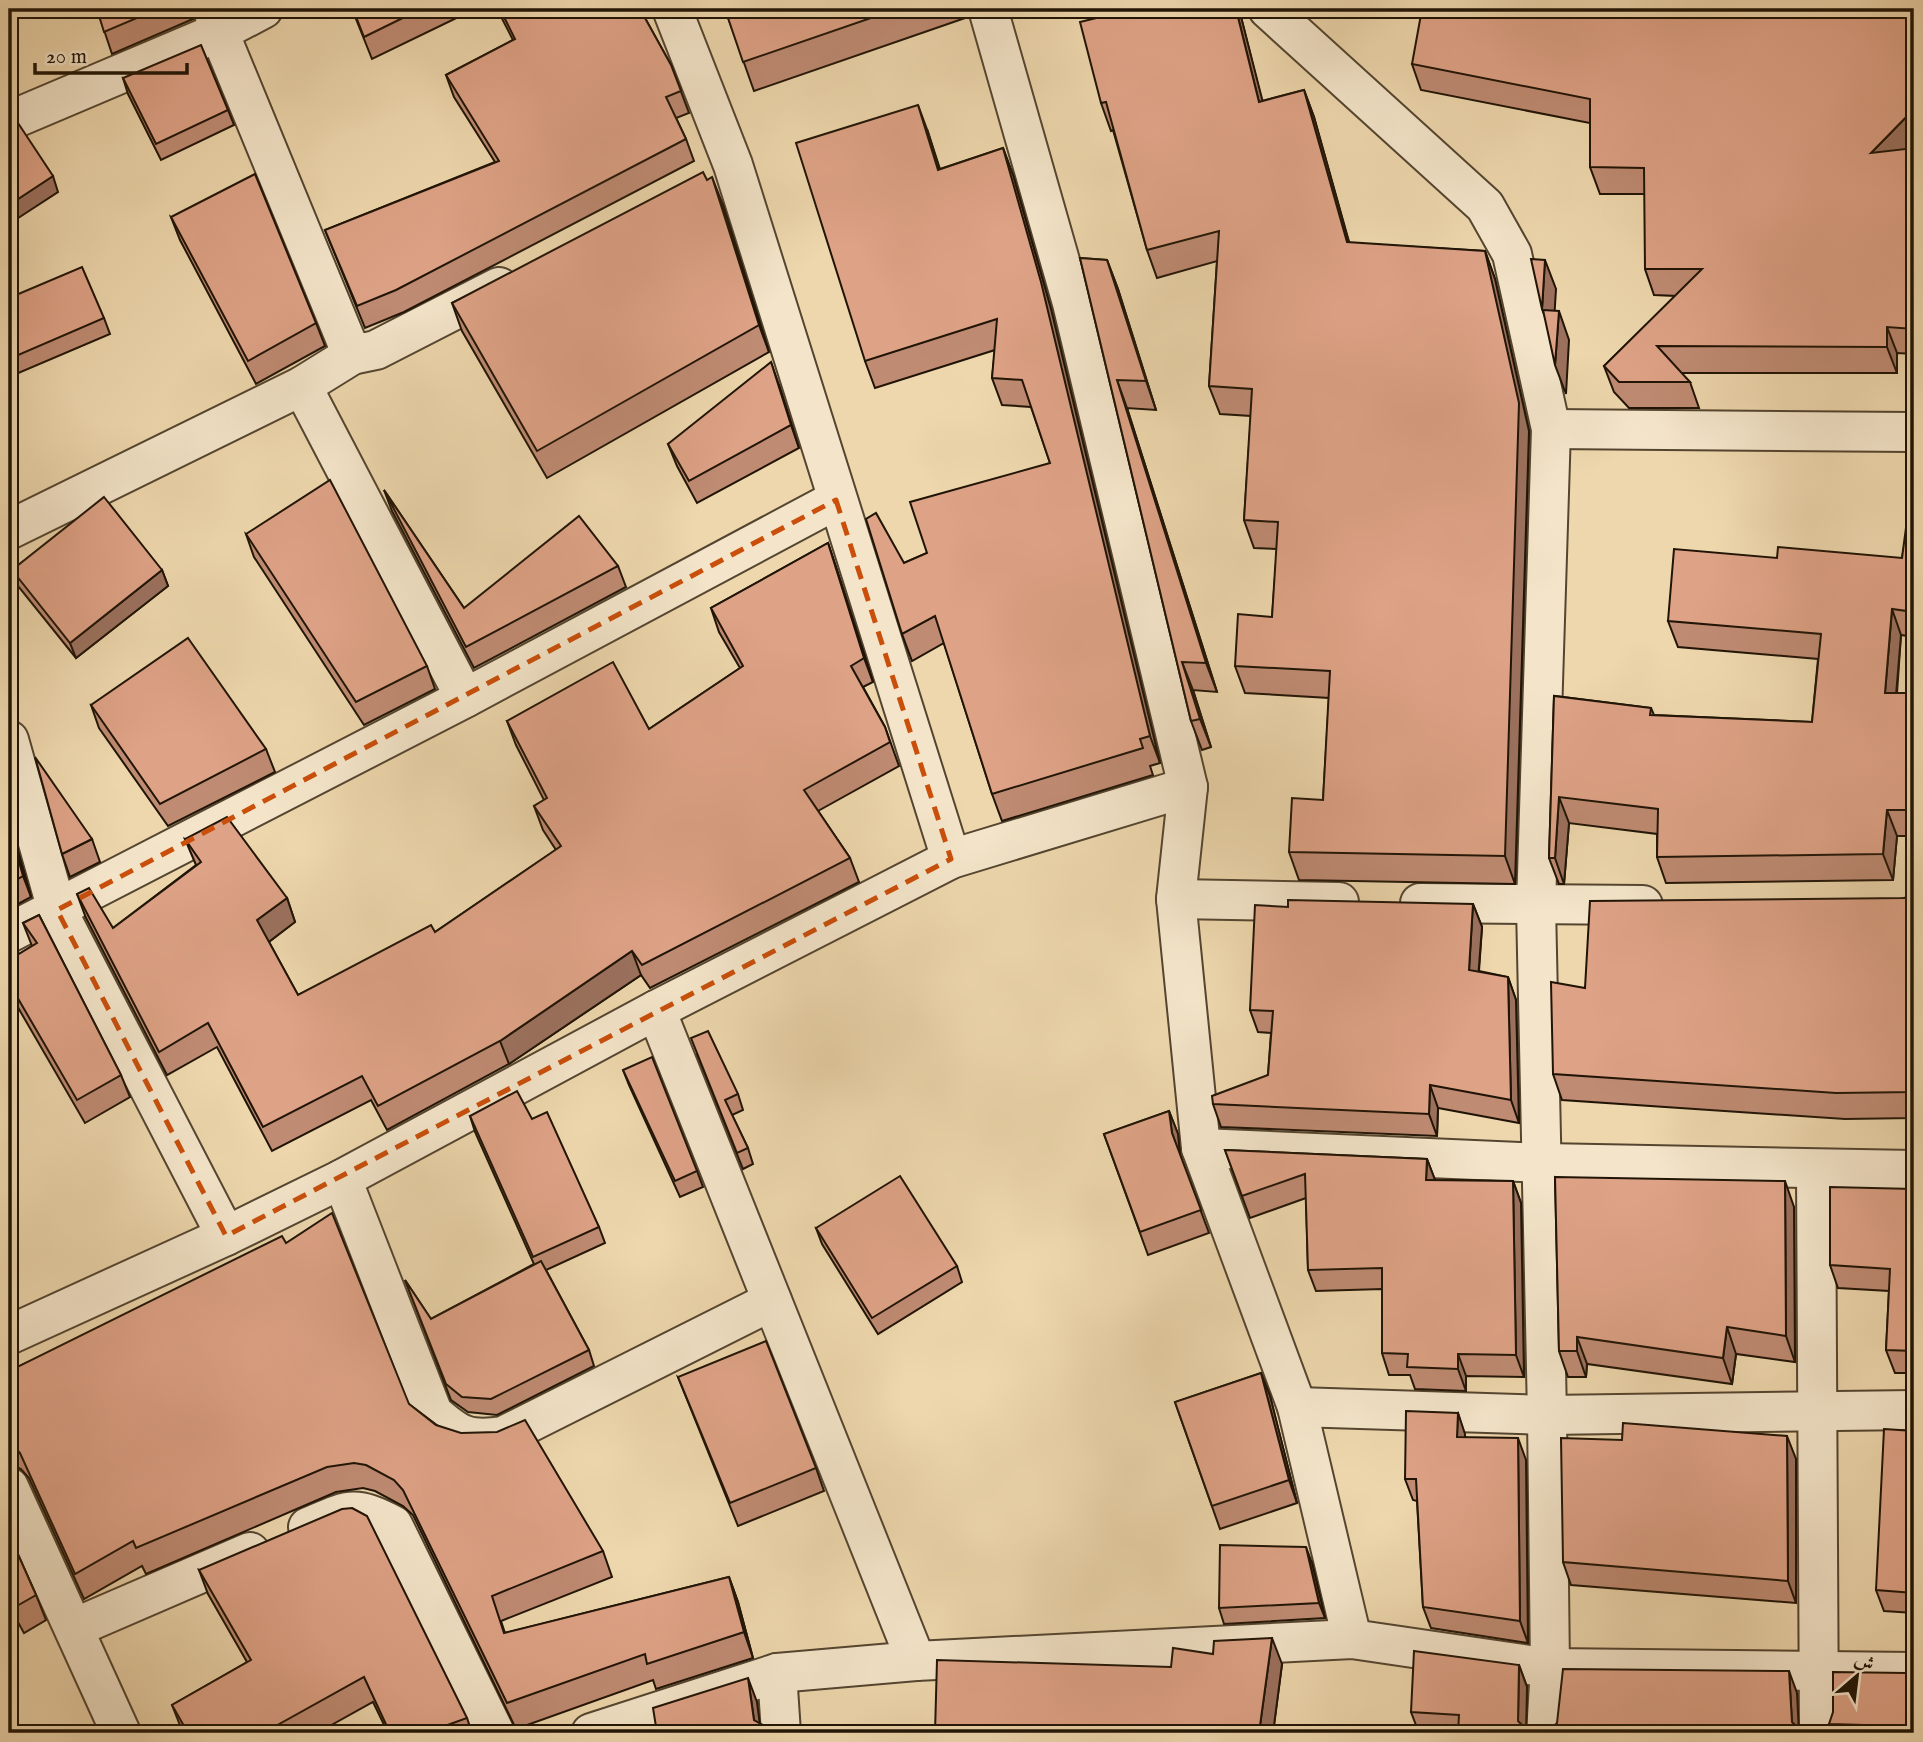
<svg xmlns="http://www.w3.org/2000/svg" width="1923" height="1742" font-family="'IM FELL English',Amiri,serif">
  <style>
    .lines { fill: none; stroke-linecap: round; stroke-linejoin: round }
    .street-casing { stroke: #544530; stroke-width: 42 }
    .street { stroke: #f4e5ca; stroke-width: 38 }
    .wall { fill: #bf8b73; stroke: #201406; stroke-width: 2 }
    .shaded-wall { fill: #9b715e; stroke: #201406; stroke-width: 2 }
    .building { fill: #dea286; stroke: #201406; stroke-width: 2 }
    .marked { fill: none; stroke: #ca4f0b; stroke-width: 5; stroke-dasharray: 14 9; stroke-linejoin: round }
  </style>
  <rect width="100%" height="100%" fill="#eed7ad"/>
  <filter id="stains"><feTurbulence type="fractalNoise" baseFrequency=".00286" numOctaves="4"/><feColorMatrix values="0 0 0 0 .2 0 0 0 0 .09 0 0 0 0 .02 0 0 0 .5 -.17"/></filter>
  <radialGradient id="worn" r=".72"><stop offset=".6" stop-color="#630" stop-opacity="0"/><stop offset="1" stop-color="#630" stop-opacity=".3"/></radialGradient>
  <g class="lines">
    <defs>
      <g id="street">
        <path d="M 213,9 L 219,32 L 352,355 L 376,350 L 499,287"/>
        <path d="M 672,9 L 733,165 L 951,859"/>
        <path d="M 988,9 L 1072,303 L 1188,787 L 1176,899 L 1201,1148 L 1297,1407 L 1352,1639"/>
        <path d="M 1268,9 L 1485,206 L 1512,254 L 1551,429 L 1536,906 L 1547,1415 L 1550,1668 L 1546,1733"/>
        <path d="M 9,121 L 219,32 L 263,9"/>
        <path d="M 302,386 L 465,698"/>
        <path d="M 1551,429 L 1914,432"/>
        <path d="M 9,530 L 302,386 L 352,355"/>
        <path d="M 9,740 L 57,910 L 226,1236"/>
        <path d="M 1176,899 L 1339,902"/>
        <path d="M 1420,903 L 1643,905"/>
        <path d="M 9,933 L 465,698 L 836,500"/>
        <path d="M 656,1010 L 916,1661"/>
        <path d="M 1201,1148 L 1544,1163 L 1914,1170"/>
        <path d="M 1816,1170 L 1819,1733"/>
        <path d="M 342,1179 L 433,1413 C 459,1436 468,1441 503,1436 L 772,1301"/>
        <path d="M 9,1335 L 226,1236 L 342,1179 L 656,1010 L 951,859 L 1188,787"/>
        <path d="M 1297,1407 L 1547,1415 L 1914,1410"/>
        <path d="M 9,1487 L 121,1733"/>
        <path d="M 308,1527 C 348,1510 353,1504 393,1525 L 495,1733"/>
        <path d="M 74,1628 L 250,1552"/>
        <path d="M 777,1673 L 781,1733"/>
        <path d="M 591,1733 L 777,1673 L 916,1661 L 1352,1639 L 1550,1668 L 1914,1672"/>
      </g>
    </defs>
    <!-- street casing -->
    <use href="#street" class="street-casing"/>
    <!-- street -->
    <use href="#street" class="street"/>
  </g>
  <!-- wall -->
  <g class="wall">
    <path d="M 97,9 L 192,9 L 193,19 L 112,54 Z"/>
    <path d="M 352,9 L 475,9 L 372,59 Z"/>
    <path d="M 497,9 L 640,9 L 671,65 L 689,113 L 676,118 L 686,139 L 694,161 L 404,312 L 365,328 L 325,230 L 495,162 L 454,97 L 446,75 L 513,40 Z"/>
    <path d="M 725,9 L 967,9 L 968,17 L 754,91 Z"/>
    <path d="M 1239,9 L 1262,101 L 1304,90 L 1314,117 L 1349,243 L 1485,251 L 1495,279 L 1529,431 L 1515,884 L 1299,880 L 1289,852 L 1323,800 L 1329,698 L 1245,693 L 1235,666 L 1272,617 L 1277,549 L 1254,548 L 1244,520 L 1251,416 L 1220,414 L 1209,386 L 1217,261 L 1157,278 L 1147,250 L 1113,130 L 1111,131 L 1101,103 Z"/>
    <path d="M 1914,9 L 1914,145 L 1911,148 L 1914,148 L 1914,354 L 1897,353 L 1897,373 L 1681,373 L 1690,382 L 1699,408 L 1629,408 L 1614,392 L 1604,366 L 1676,296 L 1654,295 L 1645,269 L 1645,194 L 1600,194 L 1590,167 L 1590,123 L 1421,90 L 1412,64 Z"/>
    <path d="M 123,78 L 228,110 L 234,125 L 161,160 L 128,94 Z"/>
    <path d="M 928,132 L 940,169 L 1003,148 L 1013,175 L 1051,309 L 1160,763 L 1150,766 L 1153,775 L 1002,821 L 992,794 L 944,643 L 912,661 L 902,634 L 904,563 L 927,553 L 1050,463 L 1031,407 L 1002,405 L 992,378 L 995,350 L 875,388 L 865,361 Z"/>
    <path d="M 707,180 L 723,205 L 769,352 L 547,478 L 462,331 L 452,303 Z"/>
    <path d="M 171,217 L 316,323 L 325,346 L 256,384 L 180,240 Z"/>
    <path d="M 1080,258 L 1107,260 L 1118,289 L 1156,410 L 1127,408 L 1217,692 L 1193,690 L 1211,747 L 1202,750 L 1191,721 Z"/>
    <path d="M 9,298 L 104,318 L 110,334 L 9,377 Z"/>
    <path d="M 779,385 L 799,448 L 697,503 L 677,466 L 668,444 Z"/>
    <path d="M 384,490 L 464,608 L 618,566 L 626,587 L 474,668 L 392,511 Z"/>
    <path d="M 1914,491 L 1914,637 L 1901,635 L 1897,693 L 1914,693 L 1914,836 L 1897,836 L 1893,880 L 1666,883 L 1657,857 L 1657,834 L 1569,823 L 1564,884 L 1559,884 L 1549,858 L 1554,696 L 1651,708 L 1654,715 L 1812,722 L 1818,659 L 1678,647 L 1668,621 L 1777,558 L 1902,558 Z"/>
    <path d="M 246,534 L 427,666 L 435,689 L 364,725 L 254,557 Z"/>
    <path d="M 828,543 L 836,567 L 873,682 L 863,687 L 885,727 L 899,766 L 818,811 L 850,858 L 859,882 L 650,988 L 641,975 L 509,1064 L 387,1130 L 371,1100 L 272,1151 L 217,1047 L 167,1075 L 86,918 L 77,894 L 113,928 L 196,865 L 185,839 L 287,898 L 295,922 L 269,942 L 298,995 L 435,932 L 556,850 L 543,830 L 534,806 L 544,800 L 516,745 L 507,721 L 649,729 L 740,668 L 719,632 L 711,608 Z"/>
    <path d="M 12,570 L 162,570 L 168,586 L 76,658 L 18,586 Z"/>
    <path d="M 91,705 L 266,749 L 275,772 L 168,826 L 99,728 Z"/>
    <path d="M 9,820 L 31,897 L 9,909 Z"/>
    <path d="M 92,839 L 100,862 L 70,877 L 62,854 Z"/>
    <path d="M 1914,895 L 1914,1118 L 1845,1119 L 1562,1100 L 1553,1074 L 1585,988 Z"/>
    <path d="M 1473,904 L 1482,927 L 1479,971 L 1508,977 L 1516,1000 L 1519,1123 L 1438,1108 L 1437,1136 L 1221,1127 L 1213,1104 L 1268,1075 L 1271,1033 L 1258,1032 L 1250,1010 L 1288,907 Z"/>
    <path d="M 39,915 L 121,1075 L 130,1097 L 85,1123 L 9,992 L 9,960 L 32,946 L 23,923 Z"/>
    <path d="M 697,1054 L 738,1094 L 743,1110 L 732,1115 L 748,1148 L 753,1164 L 743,1169 Z"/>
    <path d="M 623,1070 L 697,1171 L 703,1187 L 680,1197 L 629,1085 Z"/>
    <path d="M 1169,1111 L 1178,1134 L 1180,1155 L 1209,1233 L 1148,1255 L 1104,1134 Z"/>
    <path d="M 470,1116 L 532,1119 L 599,1227 L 605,1243 L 546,1270 L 589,1350 L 594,1366 L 497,1415 L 468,1412 L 451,1400 L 405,1280 L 431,1319 L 534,1264 L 475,1132 Z"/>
    <path d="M 1225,1150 L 1427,1159 L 1435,1180 L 1513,1181 L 1521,1203 L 1524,1377 L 1466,1376 L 1466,1391 L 1415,1389 L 1410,1375 L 1389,1375 L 1382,1353 L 1382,1289 L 1316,1291 L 1308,1270 L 1306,1198 L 1250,1218 Z"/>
    <path d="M 1555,1177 L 1794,1207 L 1795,1362 L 1736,1354 L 1732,1384 L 1587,1364 L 1586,1377 L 1568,1377 L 1559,1351 Z"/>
    <path d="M 1914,1189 L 1914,1373 L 1895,1373 L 1886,1350 L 1889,1291 L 1838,1288 L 1830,1265 Z"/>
    <path d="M 816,1228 L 957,1266 L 962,1282 L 878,1334 L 822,1244 Z"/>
    <path d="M 286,1243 L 409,1404 L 603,1551 L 612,1577 L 501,1621 L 505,1633 L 729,1577 L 738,1602 L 753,1658 L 656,1689 L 653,1680 L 516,1729 L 413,1515 L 403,1506 L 375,1491 L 363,1488 L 336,1492 L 146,1574 L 142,1566 L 84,1599 L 29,1478 L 21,1469 L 12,1465 L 9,1466 L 9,1371 Z"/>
    <path d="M 1261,1373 L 1270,1396 L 1297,1503 L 1220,1529 L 1175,1402 Z"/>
    <path d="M 678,1377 L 816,1468 L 824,1491 L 738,1526 Z"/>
    <path d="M 1458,1413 L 1465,1437 L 1526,1460 L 1528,1643 L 1431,1628 L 1423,1607 L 1417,1501 L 1413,1500 L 1405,1479 Z"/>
    <path d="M 1914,1431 L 1914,1613 L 1884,1611 L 1876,1590 Z"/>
    <path d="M 1622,1440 L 1796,1459 L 1796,1603 L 1571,1585 L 1563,1562 Z"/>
    <path d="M 9,1534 L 36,1595 L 46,1620 L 24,1633 L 9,1606 Z"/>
    <path d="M 1312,1563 L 1325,1618 L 1224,1624 L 1219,1608 Z"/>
    <path d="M 199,1570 L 467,1718 L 471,1730 L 498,1733 L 388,1733 L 373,1702 L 317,1733 L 183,1733 L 172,1705 L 247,1662 L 208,1594 Z"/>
    <path d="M 1282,1664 L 1273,1733 L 935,1733 L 1171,1667 Z"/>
    <path d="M 1519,1665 L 1527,1687 L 1526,1730 L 1536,1733 L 1419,1733 L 1411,1712 Z"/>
    <path d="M 1906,1673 L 1914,1733 L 1832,1733 L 1829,1724 Z"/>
  </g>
  <!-- shaded-wall -->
  <g class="shaded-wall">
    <path d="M 189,9 L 192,9 L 193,19 Z"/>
    <path d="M 1236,9 L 1239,9 L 1270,130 L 1259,102 Z"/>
    <path d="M 1304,90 L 1314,117 L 1357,270 L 1347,242 Z"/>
    <path d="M 918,105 L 928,132 L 948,197 L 938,170 Z"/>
    <path d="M 1914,109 L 1914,145 L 1880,179 L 1871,153 Z"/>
    <path d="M 1003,148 L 1013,175 L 1051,309 L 1160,763 L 1150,736 Z"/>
    <path d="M 53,176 L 58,192 L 9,224 L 9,205 Z"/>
    <path d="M 712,177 L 723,205 L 769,352 L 759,325 Z"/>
    <path d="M 1485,251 L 1495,279 L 1529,431 L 1515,884 L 1505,856 Z"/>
    <path d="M 1107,260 L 1118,289 L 1156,410 L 1146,381 Z"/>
    <path d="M 1545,260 L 1556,289 L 1553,338 L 1542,309 Z"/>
    <path d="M 1559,311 L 1569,340 L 1566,394 L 1555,365 Z"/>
    <path d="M 1887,327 L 1897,353 L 1897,373 L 1887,347 Z"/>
    <path d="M 771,362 L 779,385 L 799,448 L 791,425 Z"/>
    <path d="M 1117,380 L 1127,408 L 1217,692 L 1206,663 Z"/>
    <path d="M 828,543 L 836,567 L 873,682 L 864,658 Z"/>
    <path d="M 162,570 L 168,586 L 76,658 L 70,643 Z"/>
    <path d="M 1892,609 L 1901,635 L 1894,719 L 1885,693 Z"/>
    <path d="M 1182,662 L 1193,690 L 1211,747 L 1200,719 Z"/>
    <path d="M 1559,797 L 1569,823 L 1564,884 L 1555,858 Z"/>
    <path d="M 1887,810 L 1897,836 L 1893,880 L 1883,854 Z"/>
    <path d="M 9,820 L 31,897 L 23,876 L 9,826 Z"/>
    <path d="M 287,898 L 295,922 L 266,944 L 257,920 Z"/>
    <path d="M 1473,904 L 1482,927 L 1477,992 L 1469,970 Z"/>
    <path d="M 632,951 L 641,975 L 509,1064 L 500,1041 Z"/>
    <path d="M 1508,977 L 1516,1000 L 1519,1123 L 1511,1100 Z"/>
    <path d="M 1430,1085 L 1438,1108 L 1437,1136 L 1429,1114 Z"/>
    <path d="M 1169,1111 L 1178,1134 L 1180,1156 L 1172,1133 Z"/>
    <path d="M 1427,1159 L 1435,1180 L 1426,1180 Z"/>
    <path d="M 1513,1181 L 1521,1203 L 1524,1377 L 1516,1355 Z"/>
    <path d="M 1785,1181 L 1794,1207 L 1795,1362 L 1786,1336 Z"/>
    <path d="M 1727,1327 L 1736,1354 L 1732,1384 L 1723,1358 Z"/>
    <path d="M 1577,1337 L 1587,1364 L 1586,1377 L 1577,1351 Z"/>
    <path d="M 1458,1354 L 1466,1376 L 1466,1391 L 1458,1369 Z"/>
    <path d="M 1261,1373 L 1270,1396 L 1297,1503 L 1289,1480 Z"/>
    <path d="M 1458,1413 L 1465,1434 L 1465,1458 L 1457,1437 Z"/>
    <path d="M 1787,1436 L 1796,1459 L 1796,1603 L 1788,1581 Z"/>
    <path d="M 1518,1438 L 1526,1460 L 1528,1643 L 1520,1621 Z"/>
    <path d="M 1306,1547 L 1312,1563 L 1325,1618 L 1319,1603 Z"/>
    <path d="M 729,1577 L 738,1602 L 753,1658 L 744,1632 Z"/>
    <path d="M 1272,1638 L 1282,1664 L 1273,1733 L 1259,1733 Z"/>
    <path d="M 1519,1665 L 1527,1687 L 1526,1733 L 1518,1721 Z"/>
    <path d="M 1789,1671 L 1797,1693 L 1799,1733 L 1792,1722 Z"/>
    <path d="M 748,1678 L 757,1702 L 761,1733 L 754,1720 Z"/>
  </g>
  <!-- building -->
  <g class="building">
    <path d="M 97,9 L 158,9 L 104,32 Z"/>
    <path d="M 353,9 L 421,9 L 364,37 Z"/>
    <path d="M 500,9 L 640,9 L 671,65 L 681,91 L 666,97 L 686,139 L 396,290 L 357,306 L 325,230 L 499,161 L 446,75 L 515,39 Z"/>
    <path d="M 725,9 L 897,9 L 743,62 Z"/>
    <path d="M 1133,9 L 1236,9 L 1259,102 L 1304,90 L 1347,242 L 1485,251 L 1519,403 L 1505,856 L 1289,852 L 1292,798 L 1323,800 L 1330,671 L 1235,666 L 1238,614 L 1272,617 L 1278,522 L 1244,520 L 1252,389 L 1209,386 L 1219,231 L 1147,250 L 1106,102 L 1101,103 L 1080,22 Z"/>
    <path d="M 1422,9 L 1914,9 L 1914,109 L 1871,153 L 1914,148 L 1914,329 L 1887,327 L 1887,347 L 1657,346 L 1690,382 L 1619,382 L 1604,366 L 1702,269 L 1645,269 L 1644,168 L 1590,167 L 1590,99 L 1412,64 Z"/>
    <path d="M 201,45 L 228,110 L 156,144 L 123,78 Z"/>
    <path d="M 918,105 L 938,170 L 1003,148 L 1041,282 L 1150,736 L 1140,739 L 1143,748 L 992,794 L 935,616 L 902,634 L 866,519 L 876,513 L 904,563 L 927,553 L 910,502 L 1050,463 L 1022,380 L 992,378 L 997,319 L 865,361 L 796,143 Z"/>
    <path d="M 18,123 L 53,176 L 9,205 L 9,125 Z"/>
    <path d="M 703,172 L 707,180 L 712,177 L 759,325 L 537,451 L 452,303 Z"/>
    <path d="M 255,174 L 316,323 L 248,361 L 171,217 Z"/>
    <path d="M 1080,258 L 1107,260 L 1146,381 L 1117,380 L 1206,663 L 1182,662 L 1200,719 L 1191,721 Z"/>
    <path d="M 1531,259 L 1545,260 L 1542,309 Z"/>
    <path d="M 82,267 L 104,318 L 9,359 L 9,298 Z"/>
    <path d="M 1543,310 L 1559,311 L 1555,365 Z"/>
    <path d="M 771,362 L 791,425 L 689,481 L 668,444 Z"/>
    <path d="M 330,480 L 427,666 L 356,702 L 246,534 Z"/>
    <path d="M 384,490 L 464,608 L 579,516 L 618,566 L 466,647 Z"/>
    <path d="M 1911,490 L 1914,491 L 1914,612 L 1892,609 L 1885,693 L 1914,693 L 1914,810 L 1887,810 L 1883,854 L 1657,857 L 1658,809 L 1559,797 L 1555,858 L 1549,858 L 1554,696 L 1651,708 L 1650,715 L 1812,722 L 1821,634 L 1668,621 L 1674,549 L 1777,558 L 1778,547 L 1902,558 Z"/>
    <path d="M 104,497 L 162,570 L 70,643 L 12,570 Z"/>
    <path d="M 828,543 L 864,658 L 851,666 L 885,727 L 890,742 L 804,790 L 850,858 L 642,965 L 632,951 L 500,1041 L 378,1106 L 362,1076 L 263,1127 L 208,1023 L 159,1052 L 77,894 L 89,888 L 113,928 L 201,862 L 185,839 L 227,817 L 287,898 L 257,920 L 298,995 L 431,925 L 435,932 L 561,846 L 534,806 L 547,798 L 507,721 L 613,662 L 649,729 L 743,666 L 711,608 Z"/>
    <path d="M 188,638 L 266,749 L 160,804 L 91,705 Z"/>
    <path d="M 35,757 L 92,839 L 62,854 Z"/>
    <path d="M 9,826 L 23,876 L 9,884 Z"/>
    <path d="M 1914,895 L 1914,1092 L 1836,1093 L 1553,1074 L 1551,982 L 1585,988 L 1590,901 L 1905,898 Z"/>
    <path d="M 1288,900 L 1473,904 L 1469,970 L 1508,977 L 1511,1100 L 1430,1085 L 1429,1114 L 1213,1104 L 1212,1096 L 1268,1075 L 1273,1011 L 1250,1010 L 1255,905 L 1288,907 Z"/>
    <path d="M 39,915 L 121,1075 L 77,1100 L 9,983 L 9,960 L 37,943 L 23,923 Z"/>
    <path d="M 708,1031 L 738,1094 L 725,1100 L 748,1148 L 737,1153 L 691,1038 Z"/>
    <path d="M 652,1057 L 697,1171 L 675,1181 L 623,1070 Z"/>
    <path d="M 517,1091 L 532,1119 L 547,1112 L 599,1227 L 533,1257 L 470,1116 Z"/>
    <path d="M 1169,1111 L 1172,1133 L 1201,1210 L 1140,1232 L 1104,1134 Z"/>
    <path d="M 1225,1150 L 1427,1159 L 1426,1180 L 1513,1181 L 1516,1355 L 1458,1354 L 1458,1369 L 1407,1367 L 1408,1354 L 1382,1353 L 1382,1268 L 1308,1270 L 1305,1174 L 1242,1196 Z"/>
    <path d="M 900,1176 L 957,1266 L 872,1318 L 816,1228 Z"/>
    <path d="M 1555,1177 L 1785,1181 L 1786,1336 L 1727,1327 L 1723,1358 L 1577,1337 L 1577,1351 L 1559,1351 Z"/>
    <path d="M 1830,1187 L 1914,1189 L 1914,1351 L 1886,1350 L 1890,1269 L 1830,1265 Z"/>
    <path d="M 332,1213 L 409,1404 L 436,1425 L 461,1433 L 497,1432 L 525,1420 L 603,1551 L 492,1596 L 504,1633 L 729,1577 L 744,1632 L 647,1664 L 645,1654 L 507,1703 L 403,1490 L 394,1480 L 366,1465 L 354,1463 L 327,1467 L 136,1548 L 133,1541 L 75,1574 L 20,1453 L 12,1444 L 9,1442 L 9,1371 L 282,1236 L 286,1243 Z"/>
    <path d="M 541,1261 L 589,1350 L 491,1399 L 462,1397 L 446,1384 L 405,1280 L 431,1319 Z"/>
    <path d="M 766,1341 L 816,1468 L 730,1503 L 678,1377 Z"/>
    <path d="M 1261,1373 L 1289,1480 L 1212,1506 L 1175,1402 Z"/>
    <path d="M 1406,1411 L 1458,1413 L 1457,1437 L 1518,1438 L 1520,1621 L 1423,1607 L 1416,1479 L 1405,1479 Z"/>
    <path d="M 1623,1423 L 1787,1436 L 1788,1581 L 1563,1562 L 1561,1438 L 1622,1440 Z"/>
    <path d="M 1884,1429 L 1914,1431 L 1914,1593 L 1876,1590 Z"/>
    <path d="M 352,1508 L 367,1516 L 467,1718 L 442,1727 L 498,1733 L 390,1733 L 364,1677 L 263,1733 L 188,1733 L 172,1705 L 251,1660 L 199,1570 L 342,1509 Z"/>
    <path d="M 9,1534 L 36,1595 L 15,1607 L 9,1597 Z"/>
    <path d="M 1220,1545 L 1306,1547 L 1319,1603 L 1219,1608 Z"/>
    <path d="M 1272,1638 L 1259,1733 L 1183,1733 L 1157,1730 L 1157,1733 L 935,1733 L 937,1660 L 1171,1667 L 1173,1648 L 1213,1654 L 1214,1641 Z"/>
    <path d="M 1414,1651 L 1519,1665 L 1518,1721 L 1526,1729 L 1536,1733 L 1458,1733 L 1459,1715 L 1411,1712 Z"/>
    <path d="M 1563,1669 L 1789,1671 L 1792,1722 L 1801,1731 L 1817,1732 L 1817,1733 L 1536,1733 L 1549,1731 L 1557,1723 Z"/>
    <path d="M 1914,1671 L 1914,1733 L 1900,1733 L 1900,1726 L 1829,1724 L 1833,1712 L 1833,1672 L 1906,1673 Z"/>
    <path d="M 748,1678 L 754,1720 L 770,1729 L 770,1733 L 657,1733 L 653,1708 Z"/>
  </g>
  <!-- marked area -->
  <path class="marked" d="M 836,500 L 951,859 L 226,1236 L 57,910 Z"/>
  <!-- margin -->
  <rect width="1923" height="1742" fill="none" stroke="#eed7ad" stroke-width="35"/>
  <rect x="10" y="10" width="1902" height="1721" fill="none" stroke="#201406" stroke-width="3.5"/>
  <rect x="18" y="18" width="1888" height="1707" fill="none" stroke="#201406" stroke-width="2"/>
  <!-- north arrow -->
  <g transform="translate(1857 1676) rotate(28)" stroke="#f4e5ca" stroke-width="5" paint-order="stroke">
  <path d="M0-5L12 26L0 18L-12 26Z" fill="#201406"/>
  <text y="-10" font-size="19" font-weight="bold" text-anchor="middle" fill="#201406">ش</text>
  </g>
  <!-- scale -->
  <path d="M35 63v10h152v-10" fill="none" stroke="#201406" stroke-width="3.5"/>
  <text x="46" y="63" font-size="21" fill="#201406" stroke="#f4e5ca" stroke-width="5" paint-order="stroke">20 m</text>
  <rect width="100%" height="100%" filter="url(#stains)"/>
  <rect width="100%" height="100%" fill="url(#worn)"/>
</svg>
